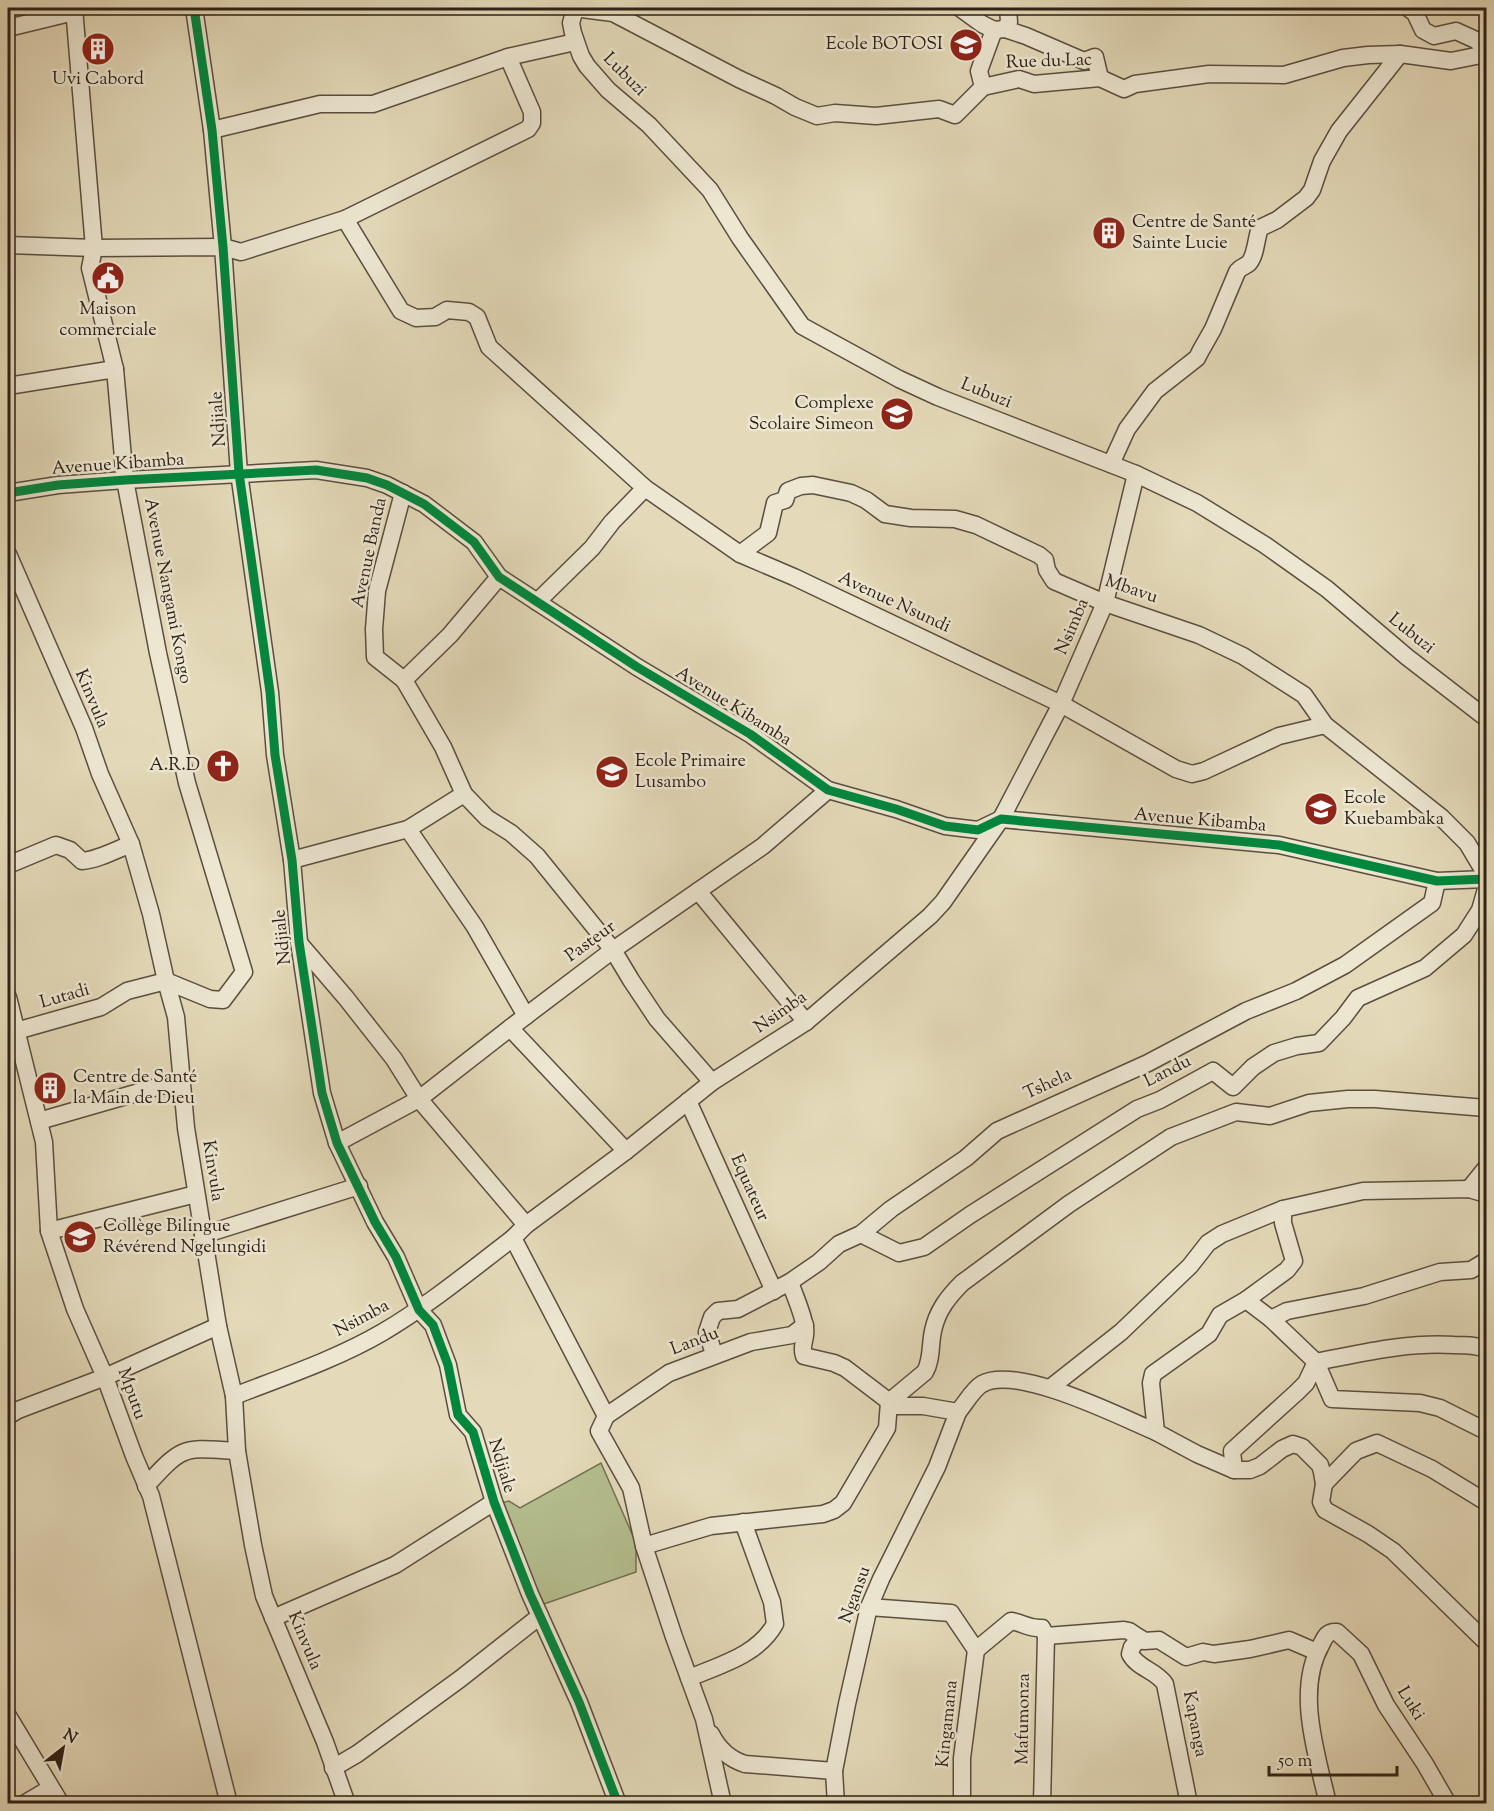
<svg xmlns="http://www.w3.org/2000/svg" width="1494" height="1811" font-family="'Sorts Mill Goudy',serif">
  <style>
    .green { fill: #b5bf8f; stroke: #717053; stroke-width: 1.5 }
    .lines { fill: none; stroke-linecap: round; stroke-linejoin: round }
    .minor-casing { stroke: #5b4e40; stroke-width: 19 }
    .minor { stroke: #ede7d2; stroke-width: 16 }
    .cycleway-casing { stroke: #ede7d2; stroke-width: 13 }
    .cycleway { stroke: #00873e; stroke-width: 9 }
    .labels { text-anchor: middle; dominant-baseline: central; stroke-width: 5; stroke-linejoin: round; paint-order: stroke }
    .poi-label { font-size: 18px; fill: #2d2017; stroke: #ede7d2; text-anchor: start }
    .street-label { font-size: 18px; fill: #2d2017; stroke: #ede7d2 }
  </style>
  <rect width="100%" height="100%" fill="#e4dab9"/>
  <filter id="stains"><feTurbulence type="fractalNoise" baseFrequency=".00333" numOctaves="4"/><feColorMatrix values="0 0 0 0 .2 0 0 0 0 .09 0 0 0 0 .02 0 0 0 .5 -.17"/></filter>
  <radialGradient id="worn" r=".72"><stop offset=".6" stop-color="#630" stop-opacity="0"/><stop offset="1" stop-color="#630" stop-opacity=".3"/></radialGradient>
  <!-- green -->
  <path class="green" d="M 601,1463 L 636,1543 L 636,1572 L 541,1605 L 501,1503 L 509,1501 L 520,1508 Z"/>
  <g class="lines">
    <defs>
      <g id="minor">
        <path d="M 194,8 L 212,130 L 223,247 L 239,473 L 270,692 L 275,755 L 292,860 L 299,942 L 322,1093 L 337,1143 L 375,1222 L 396,1257 L 419,1310 L 433,1325 L 448,1365 L 458,1415 L 473,1432 L 494,1502 L 530,1594 L 579,1702 L 618,1804"/>
        <path d="M 574,8 L 613,13 L 739,79 L 776,96 L 795,107 L 817,116 L 835,113 L 876,116 L 939,109 L 955,115 L 983,87 L 1019,79 L 1034,84 L 1100,78 L 1124,89 L 1135,84 L 1209,74 L 1284,75 L 1343,58 L 1368,55 L 1400,54 L 1451,61 L 1486,54"/>
        <path d="M 960,8 L 982,24 L 994,30 L 1005,29 L 1026,36 L 1084,61 L 1095,57 L 1100,78"/>
        <path d="M 1408,8 L 1415,13 L 1423,30 L 1434,36 L 1456,31 L 1478,41 L 1485,54"/>
        <path d="M 575,9 L 571,23 L 573,33 L 581,56 L 587,66 L 608,90 L 649,125 L 710,190 L 740,238 L 802,326 L 899,379 L 938,397 L 1136,474 L 1197,503 L 1265,545 L 1327,589 L 1407,657 L 1486,718"/>
        <path d="M 8,28 L 74,12"/>
        <path d="M 1005,29 L 1009,22 L 1008,8"/>
        <path d="M 983,87 L 979,71 L 994,30"/>
        <path d="M 212,130 L 320,104 L 373,104 L 508,57 L 575,42"/>
        <path d="M 345,219 L 401,311 L 416,318 L 435,317 L 447,310 L 469,312 L 477,317 L 489,347 L 645,488 L 740,554 L 794,577 L 1061,704 L 1176,769 L 1192,774 L 1204,771 L 1279,736 L 1325,725"/>
        <path d="M 8,245 L 94,248 L 223,247 L 241,252 L 345,219 L 528,129 L 532,123 L 532,112 L 508,57"/>
        <path d="M 8,386 L 115,369"/>
        <path d="M 1111,464 L 1127,429 L 1155,391 L 1197,358 L 1200,352 L 1213,329 L 1237,272 C 1240,267 1245,267 1249,263 C 1256,255 1256,238 1260,228 L 1277,220 L 1306,198 L 1312,190 L 1322,161 L 1339,131 L 1400,54"/>
        <path d="M 8,493 L 58,485 L 125,480 L 316,470 L 367,478 L 387,485 L 424,504 L 474,542 L 499,577 L 637,667 L 750,734 L 828,790 L 896,809 L 945,826 L 978,830 L 1001,819 L 1279,845 L 1437,881 L 1486,879"/>
        <path d="M 403,493 L 377,591 L 374,629 L 375,657 L 404,680"/>
        <path d="M 8,554 L 84,728 L 100,774 L 131,844 L 151,914 L 166,981 L 176,1017 L 186,1128 L 218,1326 L 234,1396 L 237,1451 L 253,1545 L 264,1596 L 325,1742 L 347,1804"/>
        <path d="M 740,554 L 768,533 L 775,503 L 785,500 L 788,491 L 801,486 L 813,485 L 851,493 L 866,500 L 885,514 L 911,518 L 955,519 L 976,525 L 1039,555 L 1045,560 L 1047,570 L 1054,581 L 1105,603 L 1199,635 L 1243,656 L 1304,695 L 1325,725 L 1441,817 L 1467,843 L 1486,875"/>
        <path d="M 499,577 L 450,635 L 404,680 L 443,747 L 464,794 L 487,818 L 511,833 L 537,856 L 613,950 L 631,980 L 657,1019 L 712,1082"/>
        <path d="M 537,602 L 592,548 L 612,522 L 645,488"/>
        <path d="M 408,829 L 475,927 L 526,1016"/>
        <path d="M 292,860 L 408,829 L 464,794"/>
        <path d="M 8,865 L 56,845 L 70,850 L 82,861 C 97,860 116,850 131,844"/>
        <path d="M 299,943 L 346,998 L 394,1059 L 419,1099 L 526,1225"/>
        <path d="M 8,997 L 44,1142 L 49,1231 L 75,1309 L 105,1377 L 134,1456 L 151,1496 L 229,1804"/>
        <path d="M 806,1022 L 698,891 L 763,846 L 828,790"/>
        <path d="M 510,1028 L 613,950 L 698,891"/>
        <path d="M 8,1037 L 16,1031 L 101,1007 L 127,991 L 166,981 L 210,999 L 223,1000 L 244,972 L 187,783 L 158,653 L 125,480 L 115,369 L 90,268 L 94,248 L 74,8"/>
        <path d="M 688,1101 L 774,1291"/>
        <path d="M 39,1121 L 181,1080"/>
        <path d="M 337,1143 L 419,1099 L 510,1028 L 626,1151"/>
        <path d="M 1469,1189 L 1486,1168"/>
        <path d="M 1283,1209 L 1283,1223 L 1294,1261 L 1287,1270 L 1246,1300 L 1220,1315 L 1209,1334 L 1153,1374 L 1151,1383 L 1156,1432 L 1197,1454 L 1234,1470 L 1250,1470 L 1260,1466 L 1282,1449 L 1293,1444 L 1302,1447 L 1320,1465 L 1322,1472 L 1324,1484 L 1321,1502 L 1325,1510 L 1368,1534 L 1393,1551 L 1486,1642"/>
        <path d="M 49,1231 L 196,1194"/>
        <path d="M 861,1234 L 899,1253 L 924,1247 L 970,1215 L 1137,1109 L 1160,1100 L 1213,1071 L 1233,1087 L 1253,1067 L 1274,1053 L 1297,1046 L 1319,1043 L 1343,1018 L 1358,998 L 1425,968 L 1464,935 L 1480,910 L 1486,889"/>
        <path d="M 203,1235 L 359,1186"/>
        <path d="M 513,1238 L 606,1416 L 599,1431 L 631,1488 L 644,1546 L 674,1637 L 704,1719 L 723,1804"/>
        <path d="M 790,1282 C 795,1297 803,1313 805,1328 C 807,1339 800,1345 804,1356 L 834,1363 L 845,1368 L 895,1406 L 923,1406 L 958,1412 C 965,1404 973,1389 982,1384 C 1016,1364 1121,1417 1156,1432"/>
        <path d="M 1246,1300 L 1271,1319 L 1316,1362 L 1332,1399 L 1420,1403 L 1440,1408 L 1486,1431"/>
        <path d="M 1271,1319 L 1287,1311 L 1364,1296 L 1440,1272 L 1471,1270 L 1486,1261"/>
        <path d="M 714,1354 L 707,1332 L 712,1317 L 718,1311 L 738,1309 L 790,1282 L 819,1262 L 839,1244 L 861,1234 L 891,1209 L 966,1158 L 997,1131 L 1148,1063 L 1246,1011 L 1296,991 L 1345,965 L 1432,903 L 1437,881"/>
        <path d="M 1050,1388 L 1121,1332 L 1190,1266 L 1208,1243 L 1222,1234 L 1283,1209 L 1363,1191 L 1469,1189 L 1486,1194"/>
        <path d="M 234,1396 C 283,1377 337,1359 383,1332 C 429,1305 471,1270 513,1238 L 526,1225 L 626,1151 L 712,1082 L 806,1022 L 930,916 L 943,902 L 1001,819 L 1061,704 L 1105,603 L 1136,474"/>
        <path d="M 8,1416 L 18,1410 L 105,1377 L 218,1326"/>
        <path d="M 606,1416 L 669,1373 L 751,1342 L 792,1335 L 805,1325"/>
        <path d="M 1234,1470 L 1232,1451 L 1297,1392 L 1306,1383 L 1316,1362 C 1363,1353 1406,1342 1454,1345 C 1465,1345 1476,1345 1486,1349"/>
        <path d="M 1324,1484 L 1356,1451 L 1377,1443 L 1432,1469 L 1486,1502"/>
        <path d="M 146,1486 C 184,1444 183,1448 237,1451"/>
        <path d="M 644,1546 L 711,1526 L 823,1514 L 834,1510 L 843,1503 L 887,1428 L 889,1402 L 925,1372 C 932,1360 930,1344 933,1331 C 937,1311 948,1297 962,1283 L 1069,1204 L 1171,1137 L 1236,1112 L 1270,1116 L 1309,1103 L 1348,1099 L 1375,1099 L 1486,1108"/>
        <path d="M 869,1607 L 951,1613 L 976,1650 L 1011,1621 C 1024,1623 1028,1629 1042,1628 L 1046,1636 L 1124,1630 L 1129,1631 L 1144,1641 L 1159,1640 L 1186,1657 L 1203,1652 L 1214,1654 L 1250,1649 L 1289,1640 L 1317,1652"/>
        <path d="M 273,1618 L 395,1565 L 494,1502"/>
        <path d="M 1140,1638 L 1132,1647 L 1130,1654 C 1138,1669 1156,1670 1165,1684 L 1189,1804"/>
        <path d="M 689,1678 C 720,1665 758,1655 775,1624 L 772,1602 L 743,1522"/>
        <path d="M 8,1716 L 61,1804"/>
        <path d="M 711,1734 C 718,1748 729,1759 745,1764 L 834,1771"/>
        <path d="M 333,1768 L 357,1754 L 460,1679 L 540,1616"/>
        <path d="M 24,1804 L 51,1788"/>
        <path d="M 836,1804 L 834,1771 L 847,1704 L 869,1607 L 881,1579 L 937,1467 L 958,1412"/>
        <path d="M 962,1804 L 962,1758 L 976,1650"/>
        <path d="M 1042,1804 L 1046,1636"/>
        <path d="M 1328,1804 C 1317,1755 1295,1691 1321,1645 C 1325,1637 1327,1631 1337,1632 L 1361,1654 L 1386,1705 L 1425,1764 L 1448,1804"/>
      </g>
    </defs>
    <!-- minor casing -->
    <use href="#minor" class="minor-casing"/>
    <!-- minor -->
    <use href="#minor" class="minor"/>
    <defs>
      <g id="cycleway">
        <path d="M 194,8 L 212,130 L 223,247 L 239,473 L 270,692 L 275,755 L 292,860 L 299,942 L 322,1093 L 337,1143 L 375,1222 L 396,1257 L 419,1310 L 433,1325 L 448,1365 L 458,1415 L 473,1432 L 494,1502 L 530,1594 L 579,1702 L 618,1804"/>
        <path d="M 8,493 L 58,485 L 125,480 L 316,470 L 367,478 L 387,485 L 424,504 L 474,542 L 499,577 L 637,667 L 750,734 L 828,790 L 896,809 L 945,826 L 978,830 L 1001,819 L 1279,845 L 1437,881 L 1486,879"/>
      </g>
    </defs>
    <!-- cycleway casing -->
    <use href="#cycleway" class="cycleway-casing"/>
    <!-- cycleway -->
    <use href="#cycleway" class="cycleway"/>
  </g>
  <!-- icons -->
  <defs>
    <symbol id="school-disc" viewBox="-11 -11 22 22"><circle r="9.5" fill="#8f2418" stroke="#ede7d2"/><path d="M0-5L7-2L0 1L-7-2ZM-4 1L0 2.5L4 1V4Q0 6-4 4Z" fill="#fff"/></symbol>
    <symbol id="building-disc" viewBox="-11 -11 22 22"><circle r="9.5" fill="#8f2418" stroke="#ede7d2"/><path d="M-4-6H4V6H1V3H-1V6H-4ZM-2.5-4.3h1.7v1.8h-1.7ZM.8-4.3h1.7v1.8H.8ZM-2.5-1h1.7V.8h-1.7ZM.8-1h1.7V.8H.8Z" fill="#fff"/></symbol>
    <symbol id="civic-disc" viewBox="-11 -11 22 22"><circle r="9.5" fill="#8f2418" stroke="#ede7d2"/><path d="M-.6-6.5H3V-4.5H.6V-3L4-1V1h2V6H-6V1h2V-1L-.6-3ZM-1.2 2.5V6h2.4V2.5Z" fill="#fff"/></symbol>
    <symbol id="church-disc" viewBox="-11 -11 22 22"><circle r="9.5" fill="#8f2418" stroke="#ede7d2"/><path d="M-1.2-6h2.4v3.5h3.3v2.4h-3.3V6h-2.4V-.1h-3.3v-2.4h3.3Z" fill="#fff"/></symbol>
  </defs>
  <g fill-rule="evenodd">
    <use href="#school-disc" x="947" y="26" width="38" height="38"/>
    <use href="#building-disc" x="79" y="30" width="38" height="38"/>
    <use href="#building-disc" x="1090" y="214" width="38" height="38"/>
    <use href="#civic-disc" x="89" y="259" width="38" height="38"/>
    <use href="#school-disc" x="878" y="395" width="38" height="38"/>
    <use href="#church-disc" x="204" y="747" width="38" height="38"/>
    <use href="#school-disc" x="593" y="753" width="38" height="38"/>
    <use href="#school-disc" x="1302" y="790" width="38" height="38"/>
    <use href="#building-disc" x="31" y="1069" width="38" height="38"/>
    <use href="#school-disc" x="61" y="1218" width="38" height="38"/>
  </g>
  <g class="labels">
    <!-- poi labels -->
    <g class="poi-label">
      <text x="943" y="45" text-anchor="end">Ecole BOTOSI</text>
      <text x="98" y="80" text-anchor="middle">Uvi Cabord</text>
      <text x="1132" y="223">Centre de Santé<tspan x="1132" dy="21">Sainte Lucie</tspan></text>
      <text x="108" y="310" text-anchor="middle">Maison<tspan x="108" dy="21">commerciale</tspan></text>
      <text x="874" y="404" text-anchor="end">Complexe<tspan x="874" dy="21">Scolaire Simeon</tspan></text>
      <text x="635" y="762">Ecole Primaire<tspan x="635" dy="21">Lusambo</tspan></text>
      <text x="200" y="766" text-anchor="end">A.R.D</text>
      <text x="1344" y="799">Ecole<tspan x="1344" dy="21">Kuebambaka</tspan></text>
      <text x="73" y="1078">Centre de Santé<tspan x="73" dy="21">la Main de Dieu</tspan></text>
      <text x="103" y="1227">Collège Bilingue<tspan x="103" dy="21">Révérend Ngelungidi</tspan></text>
    </g>
    <!-- street labels -->
    <g class="street-label">
      <text transform="translate(1049 62) rotate(-2)">Rue du Lac</text>
      <text transform="translate(624 75) rotate(45)">Lubuzi</text>
      <text transform="translate(986 394) rotate(22)">Lubuzi</text>
      <text transform="translate(219 419) rotate(-94)">Ndjiale</text>
      <text transform="translate(118 465) rotate(-4)">Avenue Kibamba</text>
      <text transform="translate(370 553) rotate(-78)">Avenue Banda</text>
      <text transform="translate(1131 590) rotate(19)">Mbavu</text>
      <text transform="translate(167 591) rotate(79)">Avenue Nangami Kongo</text>
      <text transform="translate(894 603) rotate(25)">Avenue Nsundi</text>
      <text transform="translate(1073 627) rotate(-67)">Nsimba</text>
      <text transform="translate(1411 634) rotate(39)">Lubuzi</text>
      <text transform="translate(91 699) rotate(67)">Kinvula</text>
      <text transform="translate(733 707) rotate(32)">Avenue Kibamba</text>
      <text transform="translate(1200 821) rotate(5)">Avenue Kibamba</text>
      <text transform="translate(283 937) rotate(-96)">Ndjiale</text>
      <text transform="translate(591 942) rotate(-36)">Pasteur</text>
      <text transform="translate(65 997) rotate(-16)">Lutadi</text>
      <text transform="translate(781 1013) rotate(-35)">Nsimba</text>
      <text transform="translate(1168 1072) rotate(-27)">Landu</text>
      <text transform="translate(1048 1085) rotate(-25)">Tshela</text>
      <text transform="translate(212 1171) rotate(81)">Kinvula</text>
      <text transform="translate(749 1188) rotate(66)">Equateur</text>
      <text transform="translate(362 1319) rotate(-28)">Nsimba</text>
      <text transform="translate(695 1342) rotate(-21)">Landu</text>
      <text transform="translate(131 1394) rotate(70)">Mputu</text>
      <text transform="translate(501 1466) rotate(73)">Ndjiale</text>
      <text transform="translate(856 1595) rotate(-70)">Ngansu</text>
      <text transform="translate(304 1641) rotate(67)">Kinvula</text>
      <text transform="translate(1410 1704) rotate(58)">Luki</text>
      <text transform="translate(1024 1719) rotate(-89)">Mafumonza</text>
      <text transform="translate(948 1724) rotate(-84)">Kingamana</text>
      <text transform="translate(1194 1724) rotate(79)">Kapanga</text>
    </g>
  </g>
  <!-- margin -->
  <rect width="1494" height="1811" fill="none" stroke="#e4dab9" stroke-width="30"/>
  <rect x="9" y="9" width="1476" height="1793" fill="none" stroke="#2d2017" stroke-width="3"/>
  <rect x="15" y="15" width="1464" height="1781" fill="none" stroke="#2d2017" stroke-width="1.5"/>
  <!-- north arrow -->
  <g transform="translate(63 1748) rotate(31)" stroke="#ede7d2" stroke-width="4.5" paint-order="stroke">
  <path d="M0-4.5L10 22L0 15L-10 22Z" fill="#2d2017"/>
  <text y="-9" font-size="16" font-weight="bold" text-anchor="middle" fill="#2d2017">N</text>
  </g>
  <!-- scale -->
  <path d="M1269 1766v9h128v-9" fill="none" stroke="#2d2017" stroke-width="3"/>
  <text x="1278" y="1766" font-size="18" fill="#2d2017" stroke="#ede7d2" stroke-width="4.5" paint-order="stroke">50 m</text>
  <rect width="100%" height="100%" filter="url(#stains)"/>
  <rect width="100%" height="100%" fill="url(#worn)"/>
</svg>
